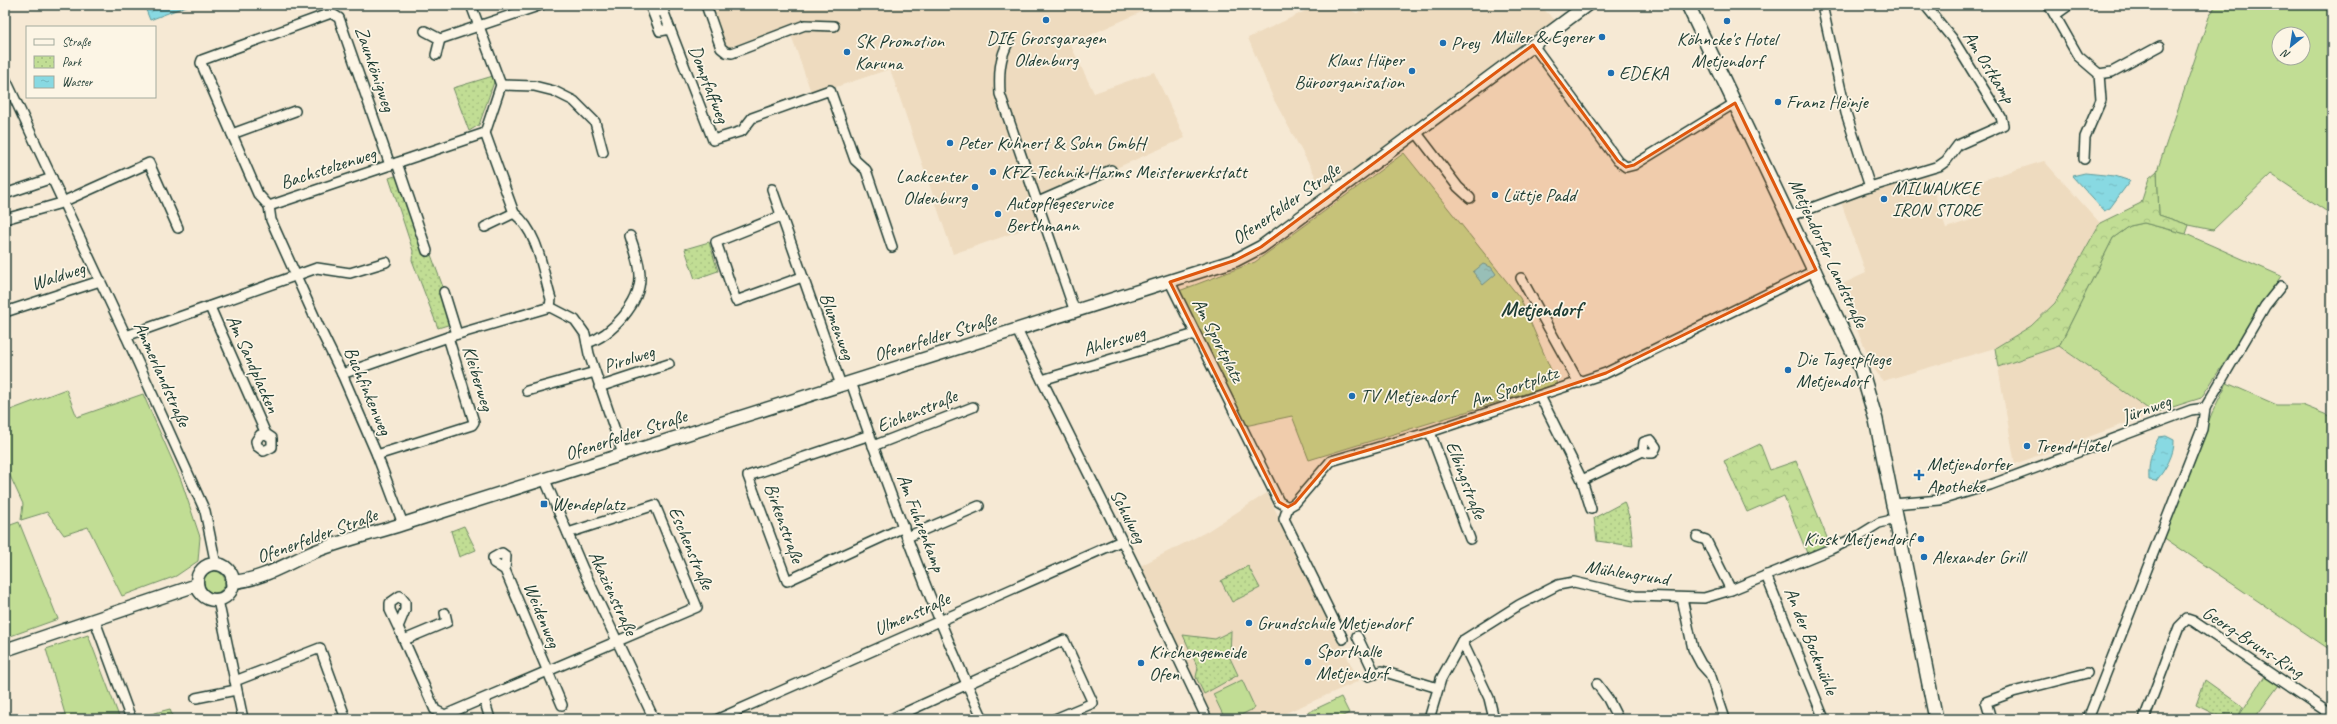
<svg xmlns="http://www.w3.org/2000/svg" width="2337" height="724" font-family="Caveat,sans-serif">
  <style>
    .built { fill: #eedbbf; fill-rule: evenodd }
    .grass { fill: #c1dd94; stroke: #708d64; fill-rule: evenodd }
    .forest { fill: url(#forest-crowns); stroke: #708d64 }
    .park { fill: url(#park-dots); stroke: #708d64 }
    .water { fill: url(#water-ripples); stroke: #5e9b9c }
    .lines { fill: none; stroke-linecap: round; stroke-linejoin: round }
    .minor-casing { stroke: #1f3d34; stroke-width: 12 }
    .tertiary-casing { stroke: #1f3d34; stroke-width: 15 }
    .secondary-casing { stroke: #1f3d34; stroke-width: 16 }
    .minor { stroke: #fcf5e5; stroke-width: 9 }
    .tertiary { stroke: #fcf5e5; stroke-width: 12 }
    .secondary { stroke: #fcf5e5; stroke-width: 13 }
    .marked { fill: #de580e; fill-opacity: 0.2; stroke: #de580e; stroke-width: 3; stroke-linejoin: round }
    .poi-dot { fill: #1f6fb2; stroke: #fcf5e5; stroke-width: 1.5 }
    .labels { text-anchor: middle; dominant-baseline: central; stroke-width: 3.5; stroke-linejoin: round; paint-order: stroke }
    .poi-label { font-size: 19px; fill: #1f3d34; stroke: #fcf5e5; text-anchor: start }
    .street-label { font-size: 19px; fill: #1f3d34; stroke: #fcf5e5 }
    .quarter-label { font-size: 21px; font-weight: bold; fill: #1f3d34; stroke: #fcf5e5 }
  </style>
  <defs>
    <pattern id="forest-crowns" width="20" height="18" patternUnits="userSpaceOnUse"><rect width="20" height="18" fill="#c1dd94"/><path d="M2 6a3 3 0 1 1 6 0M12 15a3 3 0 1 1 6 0" fill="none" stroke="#a5bf80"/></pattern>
    <pattern id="park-dots" width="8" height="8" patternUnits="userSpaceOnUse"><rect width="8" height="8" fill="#c1dd94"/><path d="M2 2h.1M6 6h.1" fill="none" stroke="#a5bf80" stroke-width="1.8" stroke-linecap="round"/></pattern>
    <pattern id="water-ripples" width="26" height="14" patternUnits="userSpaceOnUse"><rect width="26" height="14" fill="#88d9e2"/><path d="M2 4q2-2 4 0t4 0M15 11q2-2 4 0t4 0" fill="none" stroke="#75bbc2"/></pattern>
  </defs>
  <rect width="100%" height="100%" fill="#f6e9d4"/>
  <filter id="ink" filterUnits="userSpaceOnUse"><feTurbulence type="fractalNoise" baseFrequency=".025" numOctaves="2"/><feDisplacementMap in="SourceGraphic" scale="8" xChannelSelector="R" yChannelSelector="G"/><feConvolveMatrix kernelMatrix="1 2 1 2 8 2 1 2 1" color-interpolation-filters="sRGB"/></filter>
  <g filter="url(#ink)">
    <!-- built -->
    <g class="built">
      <path d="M 712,5 L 1157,5 L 1070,44 L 1094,93 L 1154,72 L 1185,138 L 1038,202 L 1045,222 L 953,254 L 890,69 L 812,95 L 788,26 L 727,48 ZM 999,72 L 1035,191 L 1000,94 Z"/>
      <path d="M 1318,5 L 1349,5 L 1352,11 L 1357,13 L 1370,5 L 1539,5 L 1555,20 L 1324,192 L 1274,100 L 1248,38 Z"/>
      <path d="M 2044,161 L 2100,223 L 2055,303 L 2031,326 L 1995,348 L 1883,381 L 1876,373 L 1838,286 L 1866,273 L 1841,202 L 1928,174 L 1946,228 L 1977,218 L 1967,185 Z"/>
      <path d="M 2059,346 L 2154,413 L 2015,464 L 1998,367 Z"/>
      <path d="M 1267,493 L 1359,681 L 1272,719 L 1213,719 L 1140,566 L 1206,532 Z"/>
    </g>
    <!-- grass -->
    <g class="grass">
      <path d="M 2216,5 L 2332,5 L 2332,215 L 2271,174 L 2213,230 L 2189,225 L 2159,215 L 2157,171 L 2209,17 ZM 2279,34 L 2303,34 L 2303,58 L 2279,58 Z"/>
      <path d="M 1404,153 L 1520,298 L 1557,384 L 1309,460 L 1292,416 L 1245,426 L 1179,291 L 1255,262 Z"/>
      <path d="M 2144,223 L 2186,234 L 2281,276 L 2201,398 L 2154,413 L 2059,346 L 2113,238 L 2130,226 Z"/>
      <path d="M 2227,383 L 2277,405 L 2302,405 L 2332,417 L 2332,651 L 2163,537 L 2212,413 Z"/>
      <path d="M 66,389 L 77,417 L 143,394 L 181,480 L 200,537 L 198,561 L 176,576 L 122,596 L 88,527 L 64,535 L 47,512 L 21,520 L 23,504 L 5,465 L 5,412 Z"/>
      <path d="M 19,522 L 58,619 L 5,638 L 5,527 Z"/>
      <circle cx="214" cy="582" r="11"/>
      <path d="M 88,635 L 120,719 L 46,719 L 65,714 L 46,649 Z"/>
      <path d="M 2265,676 L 2279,685 L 2254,719 L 2237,719 Z"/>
      <path d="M 1242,680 L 1255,708 L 1233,719 L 1225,719 L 1213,694 Z"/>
      <path d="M 1341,697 L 1349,713 L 1337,719 L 1310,719 L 1307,713 Z"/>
      <path d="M 170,709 L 173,719 L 144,719 L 143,716 Z"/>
    </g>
    <!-- forest -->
    <g class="forest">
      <path d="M 2157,171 L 2159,215 L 2189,225 L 2186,234 L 2144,223 L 2130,226 L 2113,238 L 2059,346 L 1998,367 L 1995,348 L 2031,326 L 2055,303 L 2100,223 L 2141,203 L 2149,178 Z"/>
      <path d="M 1760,444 L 1770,470 L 1796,461 L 1830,545 L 1807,553 L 1784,496 L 1747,512 L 1724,461 Z"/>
    </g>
    <!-- park -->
    <g class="park">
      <path d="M 493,76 L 494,82 L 479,125 L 469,131 L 453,88 Z"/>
      <path d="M 401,174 L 443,287 L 440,289 L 451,324 L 438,328 L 412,260 L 413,251 L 389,178 Z"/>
      <path d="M 709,242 L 718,271 L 695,279 L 685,249 Z"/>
      <path d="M 1624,502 L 1630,519 L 1633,546 L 1597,541 L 1594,518 Z"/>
      <path d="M 464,526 L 476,550 L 459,557 L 451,531 Z"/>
      <path d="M 1248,566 L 1260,588 L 1232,602 L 1221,581 Z"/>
      <path d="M 1231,631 L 1230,658 L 1238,675 L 1204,694 L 1196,677 L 1198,668 L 1183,635 L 1215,639 Z"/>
      <path d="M 2205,680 L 2243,707 L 2237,719 L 2224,719 L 2196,705 Z"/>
    </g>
    <!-- water -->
    <g class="water">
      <path d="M 144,5 L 189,5 L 150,20 Z"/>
      <path d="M 2085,173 L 2115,176 L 2130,181 L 2110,208 L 2104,211 L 2072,176 Z"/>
      <path d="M 1483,264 L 1491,267 L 1496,274 L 1483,285 L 1473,272 Z"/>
      <path d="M 2166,436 L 2174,440 C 2175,454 2165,470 2156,481 L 2149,480 C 2148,465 2151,450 2159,437 Z"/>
    </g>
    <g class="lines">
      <defs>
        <g id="minor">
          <path d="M 650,5 L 660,31 L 670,29 L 713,140 L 742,131 L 752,118 L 830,90 L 855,160 L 866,170 L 892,247"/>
          <path d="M 706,5 L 721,48 L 726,52 L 732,53 L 805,25 L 834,26"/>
          <path d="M 1822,5 L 1846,113 L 1870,187"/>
          <path d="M 2049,5 L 2078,56 L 2099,74 L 2101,100 L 2085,137 L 2084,159"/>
          <path d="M 654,14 L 663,10 L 670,29"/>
          <path d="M 2055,15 L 2069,5"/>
          <path d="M 425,31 L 440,39 L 541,5"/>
          <path d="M 1009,41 C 999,58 999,75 1000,94 L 1075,312"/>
          <path d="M 1533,45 L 1618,161 L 1626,167 L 1634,165 L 1735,103"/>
          <path d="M 436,55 L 440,39"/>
          <path d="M 2099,74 L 2112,72 L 2160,46"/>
          <path d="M 5,78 L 126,336 L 205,511 L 216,565"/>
          <path d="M 501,85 L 534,86 L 554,91 L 574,101 L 595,122 L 603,152"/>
          <path d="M 1416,132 L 1458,187 L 1470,198"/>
          <path d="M 485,133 L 514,213 C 539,233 542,270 551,299 L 550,307"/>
          <path d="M 232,134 L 295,111"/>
          <path d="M 397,163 L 427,251"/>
          <path d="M 772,189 L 841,385"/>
          <path d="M 5,194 L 52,178"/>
          <path d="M 1038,202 L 1111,170"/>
          <path d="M 269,206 L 258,194 L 201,63 L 202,60 L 331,13 L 339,18 L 390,165"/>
          <path d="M 269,206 L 485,133 L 501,85 L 471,5"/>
          <path d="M 269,206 L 271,220 L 319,327 L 342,374 L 377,455 L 403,524"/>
          <path d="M 781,216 L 716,242 L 736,301 L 802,277"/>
          <path d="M 1790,216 L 1863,189 L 1939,166 L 1946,161 L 1958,145 L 2003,125 L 2001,117 L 1952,38 L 1925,5"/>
          <path d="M 5,219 L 58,204 L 149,163 L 178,228"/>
          <path d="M 485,227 L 514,213"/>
          <path d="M 1521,278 L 1579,383"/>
          <path d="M 1170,282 L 1279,502 L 1288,507 L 1295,503 L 1331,461 L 1430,432 L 1606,373 L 1816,270"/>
          <path d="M 444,292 L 457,334"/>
          <path d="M 210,307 L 266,434 L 272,438 L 272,447 L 264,451 L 257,446 L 256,441 L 260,435 L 266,434"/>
          <path d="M 5,312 L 100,281"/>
          <path d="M 1017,330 L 1134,565 L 1207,719"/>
          <path d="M 126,336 L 317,268 L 350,273 L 386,262"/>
          <path d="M 587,343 C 612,335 641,303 640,276 C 640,262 634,249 630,236"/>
          <path d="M 342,374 L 448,337 L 550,307 L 575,320 L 585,334 L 589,354 L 623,454"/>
          <path d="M 1042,380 L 1195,334"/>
          <path d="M 851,382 C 890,496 932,610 983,719"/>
          <path d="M 599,387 L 669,364"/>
          <path d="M 527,391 L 595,372"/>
          <path d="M 1540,396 L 1582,480 L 1643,451 L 1648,453 L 1653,453 L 1656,447 L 1651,440 L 1644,442 L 1643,451"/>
          <path d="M 1430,432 L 1470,539"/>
          <path d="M 870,435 L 748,476 L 787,581 L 904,527"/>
          <path d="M 873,446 L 973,407"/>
          <path d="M 377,455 L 472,425 L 474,422 L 448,337"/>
          <path d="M 545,480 L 583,569 L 654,719"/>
          <path d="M 1582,480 L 1591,509"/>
          <path d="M 1893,504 L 1940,500 L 1990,485 L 2191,410 L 2205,408 L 2265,306 L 2281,286"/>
          <path d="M 1288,507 L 1284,519 L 1343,639"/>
          <path d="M 907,537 L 979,506"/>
          <path d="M 1697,537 L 1706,540 L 1731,590"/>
          <path d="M 505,570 L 494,563 L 493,558 L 502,553 L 506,556 L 505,570 L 562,705"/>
          <path d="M 1766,575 L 1824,719"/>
          <path d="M 1682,598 L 1693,649 L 1701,664 L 1710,674 L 1725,719"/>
          <path d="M 218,600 L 243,719"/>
          <path d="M 95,621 L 131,719"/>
          <path d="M 398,627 L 390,610 L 390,603 L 400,596 L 405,602 L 405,610 L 398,627 L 435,710 L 445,715 L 697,607 L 655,505 L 568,533"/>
          <path d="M 1357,636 L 1375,674"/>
          <path d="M 404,640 L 447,622 L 445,613"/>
          <path d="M 1462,641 L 1489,698 L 1494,719"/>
          <path d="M 1369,676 L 1382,671 L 1438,688"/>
          <path d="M 235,681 L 320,648 L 346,719"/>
          <path d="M 1597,684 L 1608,699 L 1618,719"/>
          <path d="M 196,698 L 236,690"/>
          <path d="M 484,699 L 490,719"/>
          <path d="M 718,719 L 1121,541"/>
          <path d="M 891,719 L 1064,640 L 1093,703 L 1055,719"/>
          <path d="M 1429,719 L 1441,679 L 1462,641 L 1519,605 L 1558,585 L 1574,582 L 1635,596 L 1704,598 L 1731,590 L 1831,549 L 1858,536 L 1879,523 L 1896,519"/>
          <path d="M 1991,719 L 1986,702 L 2013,692 L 2087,673"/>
          <path d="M 2088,719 L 2202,429 L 2205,408"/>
          <path d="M 2144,719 L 2179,627 L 2187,619 L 2193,621 L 2332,715"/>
        </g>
        <g id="tertiary">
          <circle cx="215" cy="582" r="18"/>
          <path d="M 232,582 C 261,580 284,565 309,554 C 339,541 372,534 403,524 L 1236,260 L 1261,247 L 1587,5"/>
          <path d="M 5,650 L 197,585"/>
        </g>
        <path id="secondary" d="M 1688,5 L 1861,369 L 1876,420 L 1936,719"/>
      </defs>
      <!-- minor casing -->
      <use href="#minor" class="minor-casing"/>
      <!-- tertiary casing -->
      <use href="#tertiary" class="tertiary-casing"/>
      <!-- secondary casing -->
      <use href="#secondary" class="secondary-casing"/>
      <!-- minor -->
      <use href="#minor" class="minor"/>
      <!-- tertiary -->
      <use href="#tertiary" class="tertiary"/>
      <!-- secondary -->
      <use href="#secondary" class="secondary"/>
    </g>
  </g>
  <!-- marked area -->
  <path class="marked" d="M 1533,45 L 1618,161 L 1626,167 L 1634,165 L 1735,103 L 1816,270 L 1606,373 L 1430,432 L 1331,461 L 1295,503 L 1288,507 L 1279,502 L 1170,282 L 1236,260 L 1261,247 Z"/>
  <!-- markers -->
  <g class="poi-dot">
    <circle cx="1046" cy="20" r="4"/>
    <circle cx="1727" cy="21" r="4"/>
    <circle cx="1602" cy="37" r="4"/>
    <circle cx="1443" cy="43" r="4"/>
    <circle cx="847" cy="52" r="4"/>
    <circle cx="1412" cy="71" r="4"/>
    <circle cx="1611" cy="73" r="4"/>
    <circle cx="1778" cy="102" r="4"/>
    <circle cx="950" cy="143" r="4"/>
    <circle cx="993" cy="172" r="4"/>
    <circle cx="975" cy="187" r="4"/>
    <circle cx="1495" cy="195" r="4"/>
    <circle cx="1884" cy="199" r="4"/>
    <circle cx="998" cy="214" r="4"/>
    <circle cx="1788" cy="370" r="4"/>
    <circle cx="1352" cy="396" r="4"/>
    <circle cx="2027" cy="446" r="4"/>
    <path d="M1917 469h4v4h4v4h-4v4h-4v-4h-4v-4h4z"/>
    <rect x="540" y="500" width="8" height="8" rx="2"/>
    <circle cx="1921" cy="539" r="4"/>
    <circle cx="1924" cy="557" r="4"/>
    <circle cx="1249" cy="623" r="4"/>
    <circle cx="1308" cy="662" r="4"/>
    <circle cx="1141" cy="663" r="4"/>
  </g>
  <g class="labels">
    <!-- poi labels -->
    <g class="poi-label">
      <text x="1594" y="37" text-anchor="end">Müller &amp; Egerer</text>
      <text x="1046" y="38" text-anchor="middle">DIE Grossgaragen<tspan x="1046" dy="22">Oldenburg</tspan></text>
      <text x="1727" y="39" text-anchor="middle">Köhncke's Hotel<tspan x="1727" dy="22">Metjendorf</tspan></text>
      <text x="855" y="41">SK Promotion<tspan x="855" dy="22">Karuna</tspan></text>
      <text x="1451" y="43">Prey</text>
      <text x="1404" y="60" text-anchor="end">Klaus Hüper<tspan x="1404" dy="22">Büroorganisation</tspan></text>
      <text x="1619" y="73">EDEKA</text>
      <text x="1786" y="102">Franz Heinje</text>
      <text x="958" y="143">Peter Kuhnert &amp; Sohn GmbH</text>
      <text x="1001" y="172">KFZ-Technik Harms Meisterwerkstatt</text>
      <text x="967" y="176" text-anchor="end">Lackcenter<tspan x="967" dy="22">Oldenburg</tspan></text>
      <text x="1892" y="188">MILWAUKEE<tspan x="1892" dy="22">IRON STORE</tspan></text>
      <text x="1503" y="195">Lüttje Padd</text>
      <text x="1006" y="203">Autopflegeservice<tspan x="1006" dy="22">Berthmann</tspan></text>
      <text x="1796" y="359">Die Tagespflege<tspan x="1796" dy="22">Metjendorf</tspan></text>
      <text x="1360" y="396">TV Metjendorf</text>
      <text x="2035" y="446">Trend Hotel</text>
      <text x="1927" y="464">Metjendorfer<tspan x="1927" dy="22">Apotheke</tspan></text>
      <text x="552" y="504">Wendeplatz</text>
      <text x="1913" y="539" text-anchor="end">Kiosk Metjendorf</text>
      <text x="1932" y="557">Alexander Grill</text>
      <text x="1257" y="623">Grundschule Metjendorf</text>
      <text x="1316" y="651">Sporthalle<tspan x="1316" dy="22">Metjendorf</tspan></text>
      <text x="1149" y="652">Kirchengemeide<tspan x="1149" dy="22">Ofen</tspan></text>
    </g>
    <!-- street labels -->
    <g class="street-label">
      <text transform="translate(1989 67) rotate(58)">Am Ostkamp</text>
      <text transform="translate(375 69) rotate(71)">Zaunkönigweg</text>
      <text transform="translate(709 84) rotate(69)">Dompfaffweg</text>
      <text transform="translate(328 168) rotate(-18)">Bachstelzenweg</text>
      <text transform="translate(1286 204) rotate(-35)">Ofenerfelder Straße</text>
      <text transform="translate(1828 253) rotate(65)">Metjendorfer Landstraße</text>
      <text transform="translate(58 276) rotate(-18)">Waldweg</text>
      <text transform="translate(837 326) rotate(70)">Blumenweg</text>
      <text transform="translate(935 337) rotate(-17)">Ofenerfelder Straße</text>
      <text transform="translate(1218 340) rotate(63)">Am Sportplatz</text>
      <text transform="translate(1114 341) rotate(-17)">Ahlersweg</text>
      <text transform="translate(629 359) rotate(-18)">Pirolweg</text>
      <text transform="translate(253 364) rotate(66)">Am Sandplacken</text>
      <text transform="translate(162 374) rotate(66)">Ammerlandstraße</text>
      <text transform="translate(478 378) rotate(73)">Kleiberweg</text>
      <text transform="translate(1514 387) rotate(-19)">Am Sportplatz</text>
      <text transform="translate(368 391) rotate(67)">Buchfinkenweg</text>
      <text transform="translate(2146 409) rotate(-20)">Jürnweg</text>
      <text transform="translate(917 411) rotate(-22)">Eichenstraße</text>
      <text transform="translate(626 435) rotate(-18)">Ofenerfelder Straße</text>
      <text transform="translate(1466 480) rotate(69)">Elbingstraße</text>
      <text transform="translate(1128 516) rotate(63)">Schulweg</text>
      <text transform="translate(784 523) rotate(70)">Birkenstraße</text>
      <text transform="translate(921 523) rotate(69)">Am Fuhrenkamp</text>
      <text transform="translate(317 536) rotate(-20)">Ofenerfelder Straße</text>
      <text transform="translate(691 548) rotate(67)">Eschenstraße</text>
      <text transform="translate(1627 573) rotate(9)">Mühlengrund</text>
      <text transform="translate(613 593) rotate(65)">Akazienstraße</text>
      <text transform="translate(912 614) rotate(-24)">Ulmenstraße</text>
      <text transform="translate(542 615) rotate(68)">Weidenweg</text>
      <text transform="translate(1811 641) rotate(68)">An der Bockmühle</text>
      <text transform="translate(2253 642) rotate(33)">Georg-Bruns-Ring</text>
    </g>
    <!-- quarter labels -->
    <g class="quarter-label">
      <text x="1541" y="309">Metjendorf</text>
    </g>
  </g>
  <!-- margin -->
  <rect width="2337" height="724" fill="none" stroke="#fcf5e5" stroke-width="20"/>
  <rect x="10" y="10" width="2317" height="704" fill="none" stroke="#1f3d34" stroke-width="1.5" filter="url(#ink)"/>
  <!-- legend -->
  <rect x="26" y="26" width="130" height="72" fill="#fcf5e5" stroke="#a4ab9e"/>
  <rect x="34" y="39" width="20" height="6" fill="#fcf5e5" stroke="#a4ab9e"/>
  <text x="62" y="46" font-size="12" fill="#1f3d34">Straße</text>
  <rect x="34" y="56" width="20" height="12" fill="url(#park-dots)" stroke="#a4ab9e"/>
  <text x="62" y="66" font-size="12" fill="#1f3d34">Park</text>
  <rect x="34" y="76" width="20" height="12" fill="url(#water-ripples)" stroke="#a4ab9e"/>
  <text x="62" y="86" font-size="12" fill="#1f3d34">Wasser</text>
  <!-- north arrow -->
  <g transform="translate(2291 46) rotate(210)"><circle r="19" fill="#fcf5e5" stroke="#a4ab9e"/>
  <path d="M0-3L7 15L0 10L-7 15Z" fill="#1f6fb2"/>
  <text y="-6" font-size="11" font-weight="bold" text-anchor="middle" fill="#1f3d34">N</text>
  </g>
</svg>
